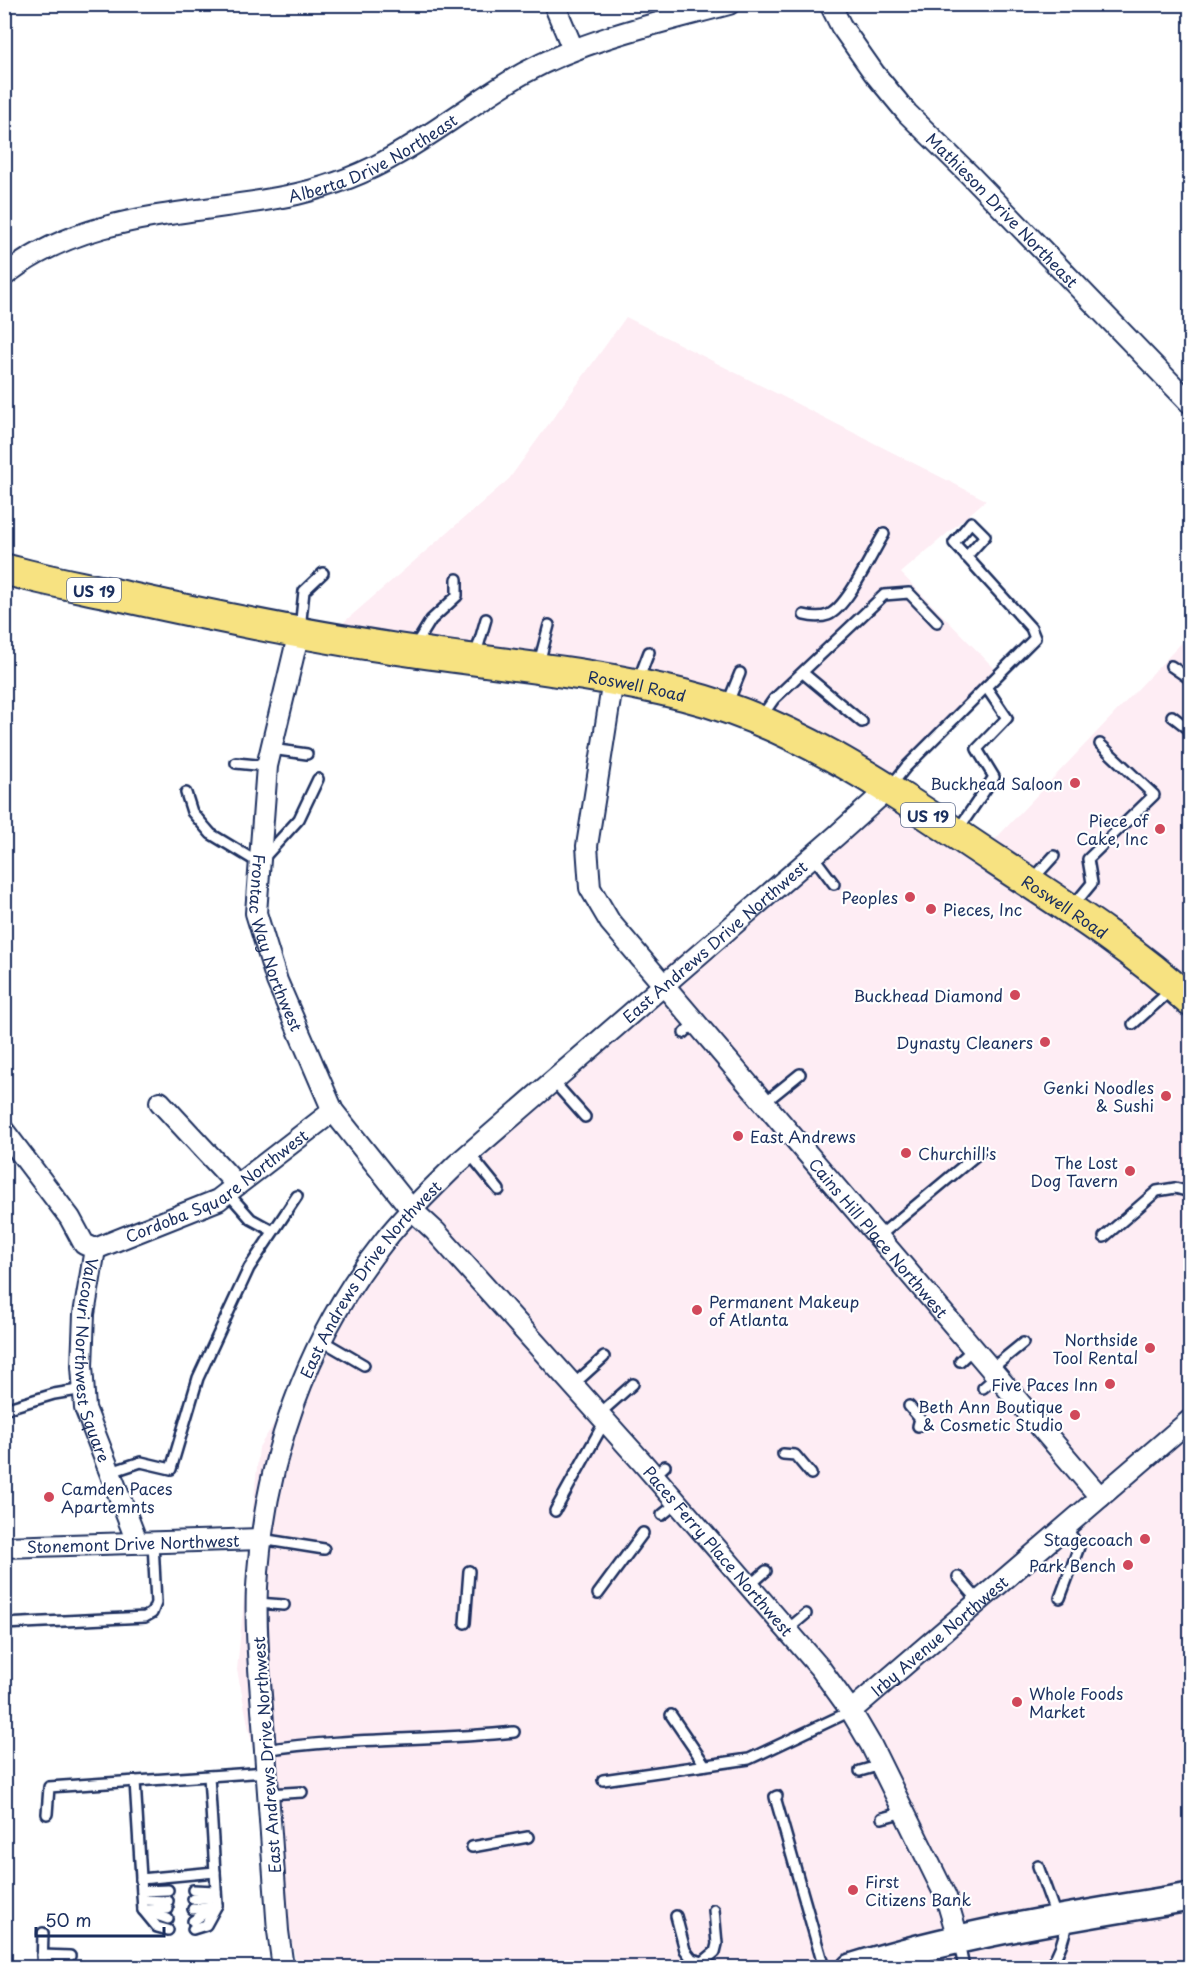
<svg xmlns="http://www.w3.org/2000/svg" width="1195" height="1972" font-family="'Playpen Sans',sans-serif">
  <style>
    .built { fill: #feedf4 }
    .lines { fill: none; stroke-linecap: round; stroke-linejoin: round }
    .lane-casing { stroke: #1b2f5e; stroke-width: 14 }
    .street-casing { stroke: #1b2f5e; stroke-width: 24 }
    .secondary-casing { stroke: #1b2f5e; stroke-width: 32 }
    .primary-casing { stroke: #1b2f5e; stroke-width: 34 }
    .lane { stroke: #fff; stroke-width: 9 }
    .street { stroke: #fff; stroke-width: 20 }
    .secondary { stroke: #fff; stroke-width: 27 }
    .primary { stroke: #f7e281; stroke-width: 30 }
    .poi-dot { fill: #d1495b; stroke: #fff; stroke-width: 2 }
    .labels { text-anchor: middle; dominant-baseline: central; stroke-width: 4.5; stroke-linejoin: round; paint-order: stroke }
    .shield { fill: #fff; stroke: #5f6d8e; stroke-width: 1.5 }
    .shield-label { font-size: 15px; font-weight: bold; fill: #1b2f5e }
    .street-label { font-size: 16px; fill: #1b2f5e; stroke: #fff }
    .poi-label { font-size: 16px; fill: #1b2f5e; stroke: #fff; text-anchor: end }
  </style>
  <rect width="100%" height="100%" fill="#fff"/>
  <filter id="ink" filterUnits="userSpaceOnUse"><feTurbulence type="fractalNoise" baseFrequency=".0167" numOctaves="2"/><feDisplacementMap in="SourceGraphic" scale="12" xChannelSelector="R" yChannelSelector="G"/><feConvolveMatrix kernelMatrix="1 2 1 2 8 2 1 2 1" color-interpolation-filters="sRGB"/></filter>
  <g filter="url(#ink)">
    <!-- built -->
    <path class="built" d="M 626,317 L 986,500 L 901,573 L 995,669 L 890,783 L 983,852 L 1190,634 L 1190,1967 L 297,1967 L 237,1670 L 259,1447 L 390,1245 L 659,971 L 890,783 L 671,693 L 329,635 L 509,479 Z"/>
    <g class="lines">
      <defs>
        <g id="lane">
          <path d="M 804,615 C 812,617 820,618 828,615 C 847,608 872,553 884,534"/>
          <path d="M 300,629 L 304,591 L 323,573"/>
          <path d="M 415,646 L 431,620 L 457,596 L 457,579"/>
          <path d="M 475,657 L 486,619"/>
          <path d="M 539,663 L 549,625"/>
          <path d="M 1171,666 L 1190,679"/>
          <path d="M 803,673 L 862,722"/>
          <path d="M 638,681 L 649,652"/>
          <path d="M 727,705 L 740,673"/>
          <path d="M 762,716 L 774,699 L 884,595 L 909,593 L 937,622"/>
          <path d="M 1172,716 L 1190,730"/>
          <path d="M 271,749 L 307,754"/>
          <path d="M 236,763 L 267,766"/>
          <path d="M 890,787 L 906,767 L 1035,638 L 1031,628 L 954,543 L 971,522 L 985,536 L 966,557"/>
          <path d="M 186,793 L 192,812 L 211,834 L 259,863 L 299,819 L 318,779"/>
          <path d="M 957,831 L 994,777 L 977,749 L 1007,718 L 986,687"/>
          <path d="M 813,856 L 834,884"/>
          <path d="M 1033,879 L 1054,856"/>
          <path d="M 1073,906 L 1092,883 L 1088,859 L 1154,795 L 1100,744"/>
          <path d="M 1133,1024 L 1171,990"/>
          <path d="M 684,1033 L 695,1022"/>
          <path d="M 553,1081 L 585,1117"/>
          <path d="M 764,1103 L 800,1074"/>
          <path d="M 469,1153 L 499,1190"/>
          <path d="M 228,1193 L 251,1219 L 273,1231"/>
          <path d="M 878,1237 L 980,1152"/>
          <path d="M 1104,1237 L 1157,1191 L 1175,1188 L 1190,1192"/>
          <path d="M 321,1340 L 364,1365"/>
          <path d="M 960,1361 L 973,1349"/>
          <path d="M 991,1369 L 1023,1343"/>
          <path d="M 573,1385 L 604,1357"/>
          <path d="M 983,1388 L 997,1376"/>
          <path d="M 909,1406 L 920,1419 L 918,1426"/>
          <path d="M 8,1408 L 54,1394 L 84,1389"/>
          <path d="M 599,1414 L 633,1384"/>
          <path d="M 783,1454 L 795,1455 L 811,1474"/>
          <path d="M 111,1472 L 141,1462 L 171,1469 L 198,1378 L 249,1268 L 297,1196"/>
          <path d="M 654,1476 L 665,1466"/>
          <path d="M 555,1511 L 605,1421"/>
          <path d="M 662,1515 L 677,1503"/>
          <path d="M 261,1539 L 324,1549"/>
          <path d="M 958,1577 L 979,1601"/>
          <path d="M 749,1586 L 766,1571"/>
          <path d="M 598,1594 L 643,1533"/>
          <path d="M 1060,1598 L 1079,1547 L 1066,1527"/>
          <path d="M 257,1603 L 284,1605"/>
          <path d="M 465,1623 L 469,1571"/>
          <path d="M 4,1624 L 145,1617 L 152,1613 L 156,1603 L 153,1542"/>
          <path d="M 787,1630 L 806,1614"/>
          <path d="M 671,1715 L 705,1765"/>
          <path d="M 265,1750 C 347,1737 431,1741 514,1732"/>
          <path d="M 860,1771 L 881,1765"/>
          <path d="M 603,1780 L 749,1759 L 851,1711"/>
          <path d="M 135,1781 L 143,1910 L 168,1909"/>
          <path d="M 268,1794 L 302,1792"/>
          <path d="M 777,1796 L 775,1797 L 824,1968"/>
          <path d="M 47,1814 L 49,1787 L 267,1772"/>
          <path d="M 882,1818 L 904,1812"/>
          <path d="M 472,1847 L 528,1837"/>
          <path d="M 1038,1866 L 1056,1916"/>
          <path d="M 141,1879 L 215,1872"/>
          <path d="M 193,1890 L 216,1891"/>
          <path d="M 142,1891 L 168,1890"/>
          <path d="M 193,1899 L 216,1897"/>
          <path d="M 143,1900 L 168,1901"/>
          <path d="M 193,1909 L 217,1905 L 209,1776"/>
          <path d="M 143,1910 L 157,1927 L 168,1930"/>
          <path d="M 148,1912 L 168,1919"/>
          <path d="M 676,1916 L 685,1950 L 692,1959 L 703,1962"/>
          <path d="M 193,1921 L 212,1908"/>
          <path d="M 193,1929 L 206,1925 L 217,1905"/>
          <path d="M 959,1943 L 964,1968"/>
          <path d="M 42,1955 L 70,1956"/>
          <path d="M 42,1968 L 43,1933"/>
          <path d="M 704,1968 L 703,1962 L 715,1952 L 717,1944 L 714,1910"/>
          <path d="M 1049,1968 C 1059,1954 1065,1937 1067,1920"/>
        </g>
        <g id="street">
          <path d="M 554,4 L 573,49"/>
          <path id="s1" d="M 830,4 L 841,26 L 874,73 L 907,113 L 970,175 L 1190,403"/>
          <path id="s2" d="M 4,276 C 87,209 199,216 297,194 C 331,186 364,174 394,156 C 439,131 479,98 524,73 C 588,38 659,23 729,4"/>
          <path id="s3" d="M 299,632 L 267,766 L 256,913 L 277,981 L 333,1111 L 411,1209 L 435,1231 L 642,1462 L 820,1668 L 851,1711 L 871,1745 L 946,1897 L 958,1938"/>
          <path id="s4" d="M 613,680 L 587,846 L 590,888 L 610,922 L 1100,1497"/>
          <path d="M 160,1102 L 237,1185"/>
          <path id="s5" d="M 4,1131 L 70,1218 L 84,1244 L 95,1249 L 84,1314 L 82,1366 L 85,1408 L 137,1542"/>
          <path id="s6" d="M 95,1249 L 218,1200 L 333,1111"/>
          <path id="s7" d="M 4,1547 L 261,1539"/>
          <path id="s8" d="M 851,1711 L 1190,1420"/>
          <path id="s9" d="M 283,1968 L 278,1931 C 273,1862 268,1792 263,1723 C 260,1678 255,1632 257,1587 C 264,1461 306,1339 385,1240 C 407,1212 432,1189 457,1164 L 836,836 L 888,789"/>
        </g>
        <path id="secondary" d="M 851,1968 C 962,1933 1076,1916 1190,1897"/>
        <g id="primary">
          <path id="s10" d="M 4,569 C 46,581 89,588 131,598 C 217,617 304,635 391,648 C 489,663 588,671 684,695 C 800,724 899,796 997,861 C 1064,905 1131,947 1190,1001"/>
        </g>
      </defs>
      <!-- lane casing -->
      <use href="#lane" class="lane-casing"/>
      <!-- street casing -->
      <use href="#street" class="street-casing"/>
      <!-- secondary casing -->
      <use href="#secondary" class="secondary-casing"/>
      <!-- primary casing -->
      <use href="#primary" class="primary-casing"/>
      <!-- lane -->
      <use href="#lane" class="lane"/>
      <!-- street -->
      <use href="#street" class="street"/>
      <!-- secondary -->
      <use href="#secondary" class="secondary"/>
      <!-- primary -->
      <use href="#primary" class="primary"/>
    </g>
  </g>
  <!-- markers -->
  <g class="poi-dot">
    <circle cx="1075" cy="783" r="6"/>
    <circle cx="1160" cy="829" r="6"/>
    <circle cx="910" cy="897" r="6"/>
    <circle cx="931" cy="909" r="6"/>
    <circle cx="1015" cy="995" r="6"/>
    <circle cx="1045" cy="1042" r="6"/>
    <circle cx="1166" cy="1096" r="6"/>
    <circle cx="738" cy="1136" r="6"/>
    <circle cx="906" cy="1153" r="6"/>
    <circle cx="1130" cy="1171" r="6"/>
    <circle cx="697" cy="1310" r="6"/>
    <circle cx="1150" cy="1348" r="6"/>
    <circle cx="1110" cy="1384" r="6"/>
    <circle cx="1075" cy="1415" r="6"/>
    <circle cx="49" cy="1497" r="6"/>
    <circle cx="1145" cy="1539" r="6"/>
    <circle cx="1128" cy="1565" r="6"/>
    <circle cx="1017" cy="1702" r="6"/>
    <circle cx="853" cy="1890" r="6"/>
  </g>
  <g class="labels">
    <!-- shield labels -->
    <g class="shield">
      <rect x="67" y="578" width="54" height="24" rx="4.5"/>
      <rect x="901" y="803" width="54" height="24" rx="4.5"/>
    </g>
    <g class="shield-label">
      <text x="94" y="590">US 19</text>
      <text x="928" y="815">US 19</text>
    </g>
    <!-- street labels -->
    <g class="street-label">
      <text stroke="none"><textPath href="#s2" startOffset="392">Alberta Drive Northeast</textPath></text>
      <text stroke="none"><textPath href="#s1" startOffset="270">Mathieson Drive Northeast</textPath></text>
      <text stroke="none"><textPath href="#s10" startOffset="644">Roswell Road</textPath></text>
      <text stroke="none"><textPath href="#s10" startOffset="1130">Roswell Road</textPath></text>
      <text stroke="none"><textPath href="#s9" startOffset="1203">East Andrews Drive Northwest</textPath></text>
      <text stroke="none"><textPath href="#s3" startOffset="318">Frontac Way Northwest</textPath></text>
      <text stroke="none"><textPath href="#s6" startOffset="138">Cordoba Square Northwest</textPath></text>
      <text stroke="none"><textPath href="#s4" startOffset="664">Cains Hill Place Northwest</textPath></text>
      <text stroke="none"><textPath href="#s9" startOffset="717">East Andrews Drive Northwest</textPath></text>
      <text stroke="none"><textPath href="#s5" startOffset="264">Valcouri Northwest Square</textPath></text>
      <text stroke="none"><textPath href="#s7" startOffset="129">Stonemont Drive Northwest</textPath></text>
      <text stroke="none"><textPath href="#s3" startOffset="1083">Paces Ferry Place Northwest</textPath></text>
      <text stroke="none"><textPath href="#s8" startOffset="116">Irby Avenue Northwest</textPath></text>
      <text transform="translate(266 1755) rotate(-94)">East Andrews Drive Northwest</text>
    </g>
    <!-- poi labels -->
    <g class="poi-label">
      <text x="1063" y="783">Buckhead Saloon</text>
      <text x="1148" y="820">Piece of<tspan x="1148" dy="18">Cake, Inc</tspan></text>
      <text x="898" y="897">Peoples</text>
      <text x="943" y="909" text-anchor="start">Pieces, Inc</text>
      <text x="1003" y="995">Buckhead Diamond</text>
      <text x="1033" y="1042">Dynasty Cleaners</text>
      <text x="1154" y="1087">Genki Noodles<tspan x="1154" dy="18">&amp; Sushi</tspan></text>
      <text x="750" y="1136" text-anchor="start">East Andrews</text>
      <text x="918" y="1153" text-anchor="start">Churchill's</text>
      <text x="1118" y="1162">The Lost<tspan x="1118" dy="18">Dog Tavern</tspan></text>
      <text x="709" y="1301" text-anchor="start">Permanent Makeup<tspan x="709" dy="18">of Atlanta</tspan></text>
      <text x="1138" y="1339">Northside<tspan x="1138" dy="18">Tool Rental</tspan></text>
      <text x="1098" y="1384">Five Paces Inn</text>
      <text x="1063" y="1406">Beth Ann Boutique<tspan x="1063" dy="18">&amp; Cosmetic Studio</tspan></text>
      <text x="61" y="1488" text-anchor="start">Camden Paces<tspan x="61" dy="18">Apartemnts</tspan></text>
      <text x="1133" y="1539">Stagecoach</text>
      <text x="1116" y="1565">Park Bench</text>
      <text x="1029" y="1693" text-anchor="start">Whole Foods<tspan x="1029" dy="18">Market</tspan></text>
      <text x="865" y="1881" text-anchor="start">First<tspan x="865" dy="18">Citizens Bank</tspan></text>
    </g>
  </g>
  <!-- margin -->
  <rect width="1195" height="1972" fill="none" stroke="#fff" stroke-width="24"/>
  <rect x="12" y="12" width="1171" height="1948" fill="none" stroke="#1b2f5e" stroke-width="2" filter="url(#ink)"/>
  <!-- scale -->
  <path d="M36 1927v9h128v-9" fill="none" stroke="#1b2f5e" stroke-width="3"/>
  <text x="45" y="1927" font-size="18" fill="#1b2f5e" stroke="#ffffff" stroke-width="4.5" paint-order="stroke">50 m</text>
</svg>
